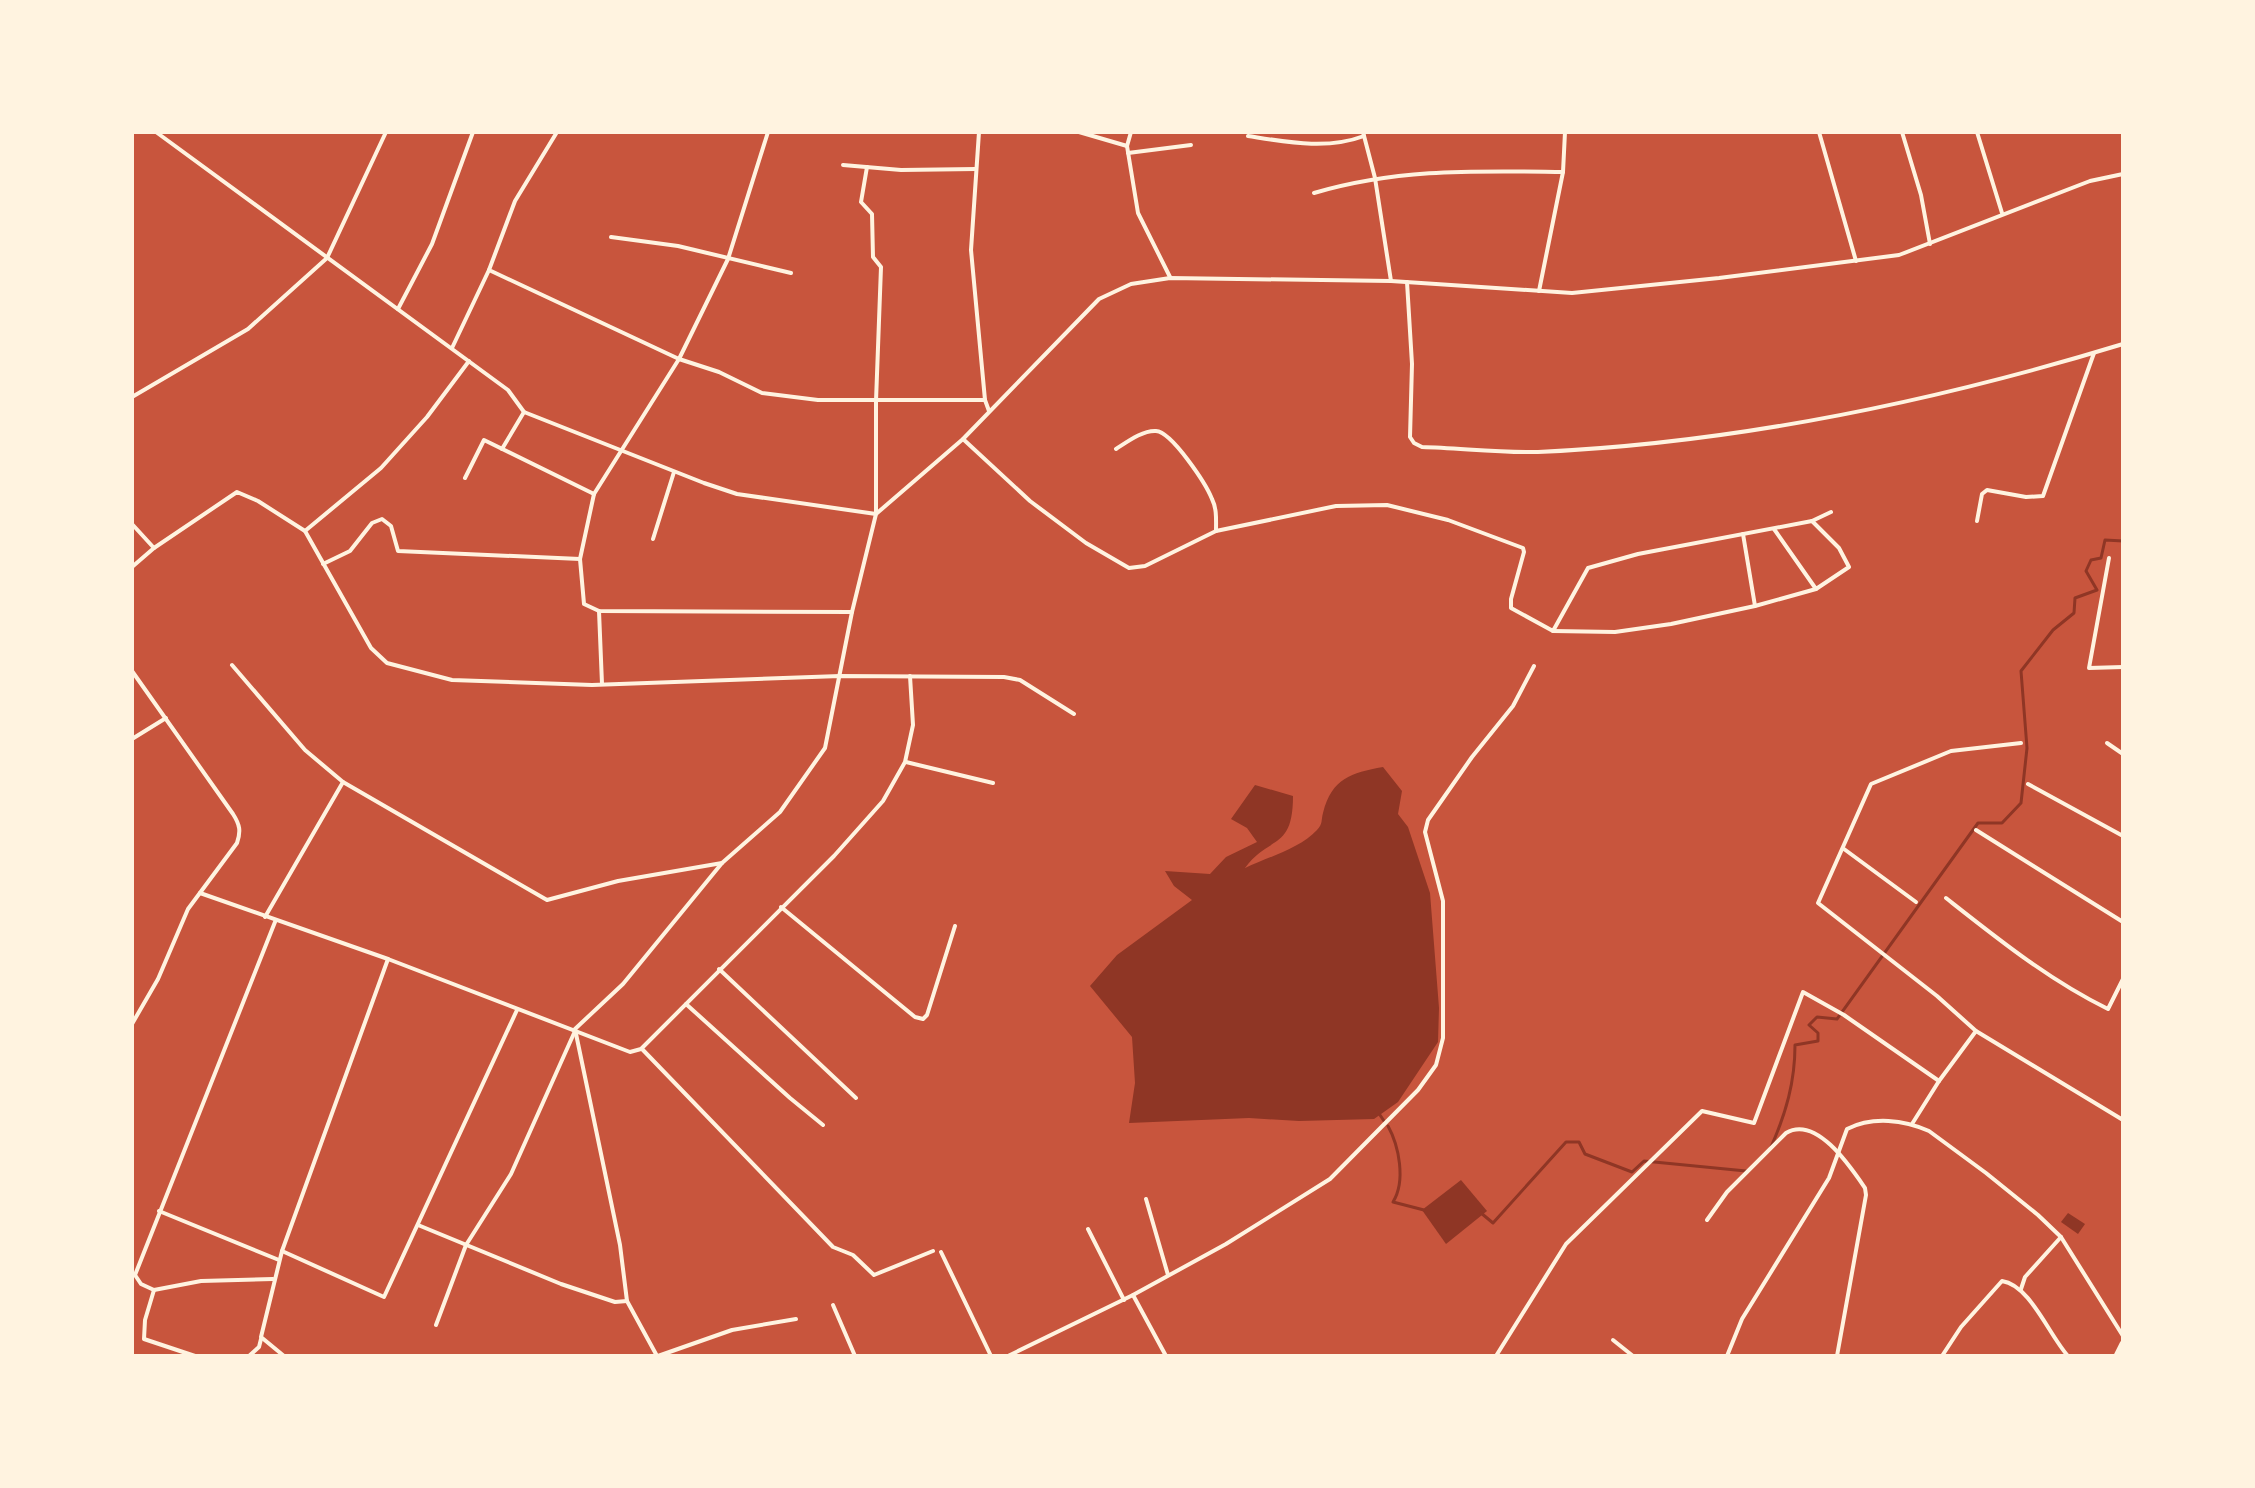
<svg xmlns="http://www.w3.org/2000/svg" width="2255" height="1488" font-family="Spectral,serif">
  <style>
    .water { fill: #8f3625 }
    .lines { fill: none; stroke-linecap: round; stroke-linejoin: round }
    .stream { stroke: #8f3625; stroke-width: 3 }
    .minor { stroke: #fff3e0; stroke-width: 4 }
    .primary { stroke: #fff3e0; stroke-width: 7 }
  </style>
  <rect width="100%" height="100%" fill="#c8553d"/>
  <!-- water -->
  <g class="water">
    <path d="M 1383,767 L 1402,791 L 1398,814 L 1408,827 L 1430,893 L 1439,1008 L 1438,1042 L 1398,1102 L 1374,1119 L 1299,1121 L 1249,1118 L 1129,1123 L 1135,1083 L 1132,1037 L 1090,986 L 1117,955 L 1192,900 L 1174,886 L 1165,871 L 1210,874 L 1226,857 L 1257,842 L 1247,828 L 1231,819 L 1255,785 L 1293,796 C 1293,851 1269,835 1245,868 C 1268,857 1299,849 1317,830 C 1323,824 1321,820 1323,813 C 1332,778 1351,773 1383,767 Z"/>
    <path d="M 1461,1180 L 1487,1211 L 1446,1244 L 1422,1210 Z"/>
    <path d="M 2068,1213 L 2085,1224 L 2078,1234 L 2061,1222 Z"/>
  </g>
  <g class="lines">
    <!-- stream -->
    <g class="stream">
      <path d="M 1380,1115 L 1384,1121"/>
      <path d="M 1388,1126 C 1399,1146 1406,1181 1393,1202 L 1424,1210"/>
      <path d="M 1771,1147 C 1786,1113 1795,1082 1795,1045 L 1818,1041 L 1818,1033 L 1809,1025 L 1817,1017 L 1837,1019 L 1978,823 L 2002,823 L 2021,803 L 2027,748 L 2021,671 L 2053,630 L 2074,613 L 2075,598 L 2097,590 L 2086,571 L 2091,560 L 2101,558 L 2105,540 L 2123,541"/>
      <path d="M 1481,1213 L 1493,1223 L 1566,1142 L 1579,1142 L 1585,1154 L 1632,1172 L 1644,1161 L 1746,1171"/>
    </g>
    <!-- minor -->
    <g class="minor">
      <path d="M 156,132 L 508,390 L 524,412 L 704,483 L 737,494 L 876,514 L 876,401 L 881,267 L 873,257 L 872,214 L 861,202 L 867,167"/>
      <path d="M 557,132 L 515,201 L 489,270 L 679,359 L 719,372 L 762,393 L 818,400 L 985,400"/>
      <path d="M 768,132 L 728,259 L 679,359 L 594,494 L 580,559 L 584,604 L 599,611 L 852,612"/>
      <path d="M 979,132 L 971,250 L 985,400 L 989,411"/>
      <path d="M 1079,132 L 1127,146"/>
      <path d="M 1131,132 L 1127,146 L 1138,213 L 1170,277"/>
      <path d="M 1363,132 L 1375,178 L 1391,281"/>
      <path d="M 1819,132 L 1856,261"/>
      <path d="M 1902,132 L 1921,195 L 1930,244"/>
      <path d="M 1977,132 L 2002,213"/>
      <path d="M 1248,136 C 1287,142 1327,150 1364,136"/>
      <path d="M 1128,153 L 1191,145"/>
      <path d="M 843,165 L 901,170 L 976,169"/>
      <path d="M 1314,193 C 1399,168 1476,171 1563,172"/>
      <path d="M 611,237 L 678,246 L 791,273"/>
      <path d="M 1407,282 L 1412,364 L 1410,437 L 1414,443 L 1422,447 C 1460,448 1500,453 1538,452 C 1737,443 1933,402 2123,344"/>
      <path d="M 1539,291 L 1563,172 L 1565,132"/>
      <path d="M 398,309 L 432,244 L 473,132"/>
      <path d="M 452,348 L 489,270"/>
      <path d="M 132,397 L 248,329 L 327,258 L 386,132"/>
      <path d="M 963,439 L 1030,501 L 1086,543 L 1129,568 L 1145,566 L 1216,531 L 1336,506 L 1387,505 L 1448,520 L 1523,548 L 1524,552 L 1511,599 L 1511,608 L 1553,631 L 1588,568 L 1638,554 L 1812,521 L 1831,512"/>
      <path d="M 502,449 L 524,412"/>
      <path d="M 1116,449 C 1127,442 1143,430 1156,431 C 1172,432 1206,484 1212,499 C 1217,509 1216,520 1216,531"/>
      <path d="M 465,478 L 484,440 L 594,494"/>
      <path d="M 1977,521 L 1982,494 L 1987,490 L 2026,497 L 2043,496 L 2094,353"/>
      <path d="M 132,524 L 154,548"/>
      <path d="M 1774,529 L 1816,589 L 1849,567 L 1839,548 L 1812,521"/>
      <path d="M 305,531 L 381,468 L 427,417 L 469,361"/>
      <path d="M 1743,534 L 1755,606 L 1816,589"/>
      <path d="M 653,539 L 674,472"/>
      <path d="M 2109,558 L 2089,668 L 2123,667"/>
      <path d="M 323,564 L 350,551 L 372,523 L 382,519 L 391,526 L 398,551 L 580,559"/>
      <path d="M 132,567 L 154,548 L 237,492 L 258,501 L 305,531 L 371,648 L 387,663 L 452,680 L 592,685 L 840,676 L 1004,677 L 1020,680 L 1074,714"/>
      <path d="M 599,611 L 602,684"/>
      <path d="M 1553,631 L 1615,632 L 1671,624 L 1755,606"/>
      <path d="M 232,665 L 305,750 L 343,782 L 547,900 L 618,881 L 722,863"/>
      <path d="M 132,671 L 233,814 C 240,825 241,831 237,843 L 188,909 L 158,979 L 132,1024"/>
      <path d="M 132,739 L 166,718"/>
      <path d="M 2021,743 L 1951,751 L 1871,784 L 1818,903 L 1937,996 L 1976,1031 L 2123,1120"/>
      <path d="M 2107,743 L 2123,754"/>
      <path d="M 906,762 L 993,783"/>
      <path d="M 2028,784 L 2123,836"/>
      <path d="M 1976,830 L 2123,922"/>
      <path d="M 1844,849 L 1916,902"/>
      <path d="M 200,893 L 388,959 L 630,1052 L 641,1049 L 834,856 L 883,801 L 905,762 L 913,725 L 910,676"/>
      <path d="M 1946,898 C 1998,939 2049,980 2108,1009 L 2123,979"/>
      <path d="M 781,907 L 915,1017 L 923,1019 L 927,1015 L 955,926"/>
      <path d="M 265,917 L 343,782"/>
      <path d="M 719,969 L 856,1098"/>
      <path d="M 686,1004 L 790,1098 L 823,1125"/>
      <path d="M 642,1049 L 833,1247 L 853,1255 L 874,1275 L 933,1251"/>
      <path d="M 1912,1124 L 1939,1081 L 1976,1031"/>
      <path d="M 1146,1199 L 1168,1275"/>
      <path d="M 159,1211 L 279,1260"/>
      <path d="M 1707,1220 L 1727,1192 L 1786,1133 C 1816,1115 1850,1166 1865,1188 L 1866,1195 L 1837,1356"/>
      <path d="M 418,1225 L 561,1284 L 615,1302 L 627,1301"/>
      <path d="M 1088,1229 L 1124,1300"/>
      <path d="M 282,1251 L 384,1297 L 517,1010"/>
      <path d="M 941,1252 L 991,1356"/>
      <path d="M 273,1279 L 201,1281 L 154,1290 L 141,1284 L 135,1275 L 275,922"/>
      <path d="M 2021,1289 L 2025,1277 L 2061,1237"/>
      <path d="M 154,1290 L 145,1320 L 144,1339 L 195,1356"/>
      <path d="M 1133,1295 L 1166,1356"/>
      <path d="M 833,1305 L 855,1356"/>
      <path d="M 436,1325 L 466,1245 L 511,1174 L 575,1031"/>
      <path d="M 1613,1340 L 1633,1356"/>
      <path d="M 249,1356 L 259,1347 L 261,1339"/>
      <path d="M 284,1356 L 261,1337 L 282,1251 L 388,959"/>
      <path d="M 657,1356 L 627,1301 L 620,1245 L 575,1029 L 623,984 L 722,863 L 780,812 L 825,748 L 852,612 L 876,514 L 963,439 L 1099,299 L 1131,284 L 1170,278 L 1391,281 L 1572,293 L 1719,278 L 1899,255 L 2090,181 L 2123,174"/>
      <path d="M 658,1356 L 732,1330 L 796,1319"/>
      <path d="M 1008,1356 L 1133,1295 L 1226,1244 L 1330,1179 L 1418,1090 L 1436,1065 L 1443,1038 L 1443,901 L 1425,832 L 1428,820 L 1472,757 L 1513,706 L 1534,666"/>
      <path d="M 1496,1356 L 1566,1244 L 1702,1111 L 1754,1123 L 1803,992 L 1844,1015 L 1939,1081"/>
      <path d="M 1727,1356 L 1742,1319 L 1829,1178 L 1847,1129 C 1873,1116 1904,1120 1929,1131 L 1986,1173 L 2038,1215 L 2061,1237 L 2123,1336"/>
      <path d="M 1942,1356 L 1961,1327 L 2002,1281 C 2030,1285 2049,1335 2068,1356"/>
    </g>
    <!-- primary -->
    <path class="primary" d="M 2117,1356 L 2123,1344"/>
  </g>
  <!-- border -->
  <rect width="2255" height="1488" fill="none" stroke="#fff3e0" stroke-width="268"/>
</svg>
